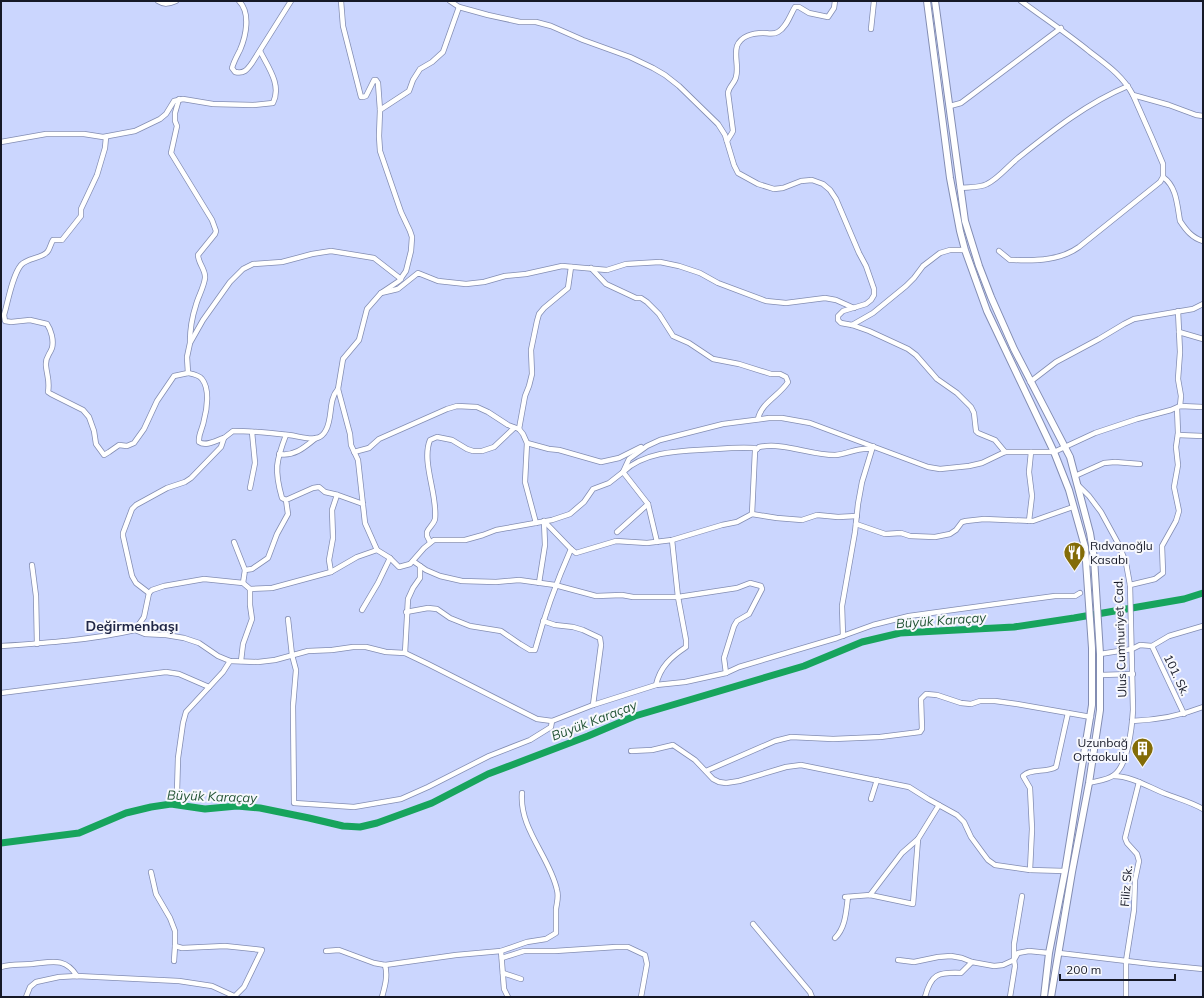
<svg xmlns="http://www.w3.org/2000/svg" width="1204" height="998" font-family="Mulish,sans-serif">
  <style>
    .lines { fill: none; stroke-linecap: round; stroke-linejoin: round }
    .river { stroke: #17a45d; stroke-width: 7 }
    .minor-casing { stroke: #838db2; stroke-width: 6 }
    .highway-casing { stroke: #838db2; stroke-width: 8 }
    .minor { stroke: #fff; stroke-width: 4.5 }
    .highway { stroke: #fff; stroke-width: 6 }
    .labels { text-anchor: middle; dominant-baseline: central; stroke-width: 4; stroke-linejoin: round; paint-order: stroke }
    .poi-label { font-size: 12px; fill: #161927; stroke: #f7f8fd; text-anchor: start }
    .street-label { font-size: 12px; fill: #161927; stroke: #f7f8fd }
    .water-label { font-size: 13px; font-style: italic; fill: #265638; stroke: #f7f8fd }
    .quarter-label { font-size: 14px; font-weight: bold; fill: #222847; stroke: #f7f8fd }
  </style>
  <rect width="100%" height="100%" fill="#cbd6fe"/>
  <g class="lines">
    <!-- river -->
    <path class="river" d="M 1,843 L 79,833 L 126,813 L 151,807 L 171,804 L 205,809 L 237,806 L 260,808 L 309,818 L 343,826 L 360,827 L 377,823 L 432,803 L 488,774 L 588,736 L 635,716 L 804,666 L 862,642 L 900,633 L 1014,627 L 1074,618 L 1184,599 L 1203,593"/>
    <defs>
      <g id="minor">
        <path d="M 158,1 C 164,5 169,4 176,1"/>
        <path d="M 239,1 C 251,13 246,36 240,50 C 237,56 234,61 232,68 L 235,72 C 244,74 247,70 252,63 L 291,1"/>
        <path d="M 450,1 L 459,7 L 488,15 L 520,22 L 536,22 L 551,26 L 583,40 L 630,57 L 653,68 L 665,75 L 679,86 L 718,124 L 725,135 L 734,165 L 738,173 L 758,184 L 774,189 L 783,188 L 801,181 L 812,180 L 823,184 L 830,190 L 836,199 L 859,253 L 866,266 L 874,289 L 874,295 L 871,300 L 866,304 L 843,311 L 838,316 L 838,320 L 841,323 L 852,325 L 869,331 L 908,349 L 916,355 L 937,379 L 957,393 L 971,407 L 974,413 L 976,431 L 978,433 L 995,440 L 1005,452"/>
        <path d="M 1021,1 C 1044,18 1068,34 1090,52 C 1107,65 1123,76 1133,95 L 1169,105 L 1196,115 L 1203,116"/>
        <path d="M 871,29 L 874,1"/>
        <path d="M 179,99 L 175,113 L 175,121 L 177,126 L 171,153 L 212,220 L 216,231 L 215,234 L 198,255 C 198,263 206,270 205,278 C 204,287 198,297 196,305 C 192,317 190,329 190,342"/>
        <path d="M 950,106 L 961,103 L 1061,28"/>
        <path d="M 380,110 L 409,91 L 413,80 L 420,69 L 432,62 L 443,52 L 459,7"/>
        <path d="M 106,137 L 105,148 L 97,175 L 81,209 L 81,216 L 62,240 L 53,240 C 51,243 50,248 48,251 C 44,258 27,258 21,265 C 12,276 8,302 4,315 L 5,321 L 11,322 L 30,320 L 47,324 C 51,330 54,340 52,348 C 49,356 45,357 46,366 C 47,376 50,381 48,392 L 51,394 L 83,410 L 89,417 L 94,431 L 96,444 L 104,455 L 109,452 L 119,445 L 127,446 L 134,443 L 144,429 L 157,401 L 174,376 L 188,373"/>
        <path d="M 727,141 L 732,133 L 733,131 L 728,93 C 729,86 735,83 736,77 C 739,67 734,56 737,46 C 741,36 753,33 763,33 C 768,33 773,35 778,32 C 787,27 790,15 795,7 L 799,7 L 809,13 L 828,17 L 834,8 L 835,1"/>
        <path d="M 1,142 L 46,134 L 84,134 L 103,137 L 135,131 L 160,119 L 166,114 L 174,101 L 183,99 L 213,104 L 253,105 L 273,103 C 282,85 268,67 260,51"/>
        <path d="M 1163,177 C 1177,187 1177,205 1180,221 C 1186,230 1192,238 1203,241"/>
        <path d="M 960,188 C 968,187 980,188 987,184 C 998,179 1008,166 1018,158 C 1052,131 1087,103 1128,86"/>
        <path d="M 999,251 L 1010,260 L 1014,260 C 1037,261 1061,260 1079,247 L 1160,182 L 1163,177 L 1163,164 L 1152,138 L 1133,95"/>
        <path d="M 591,268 L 606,284 L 636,298 L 641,298 L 647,302 L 659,314 L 673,336 L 689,343 L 713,359 L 739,364 L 771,374 L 780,374 L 786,377 L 788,382 C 779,396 761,403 758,419"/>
        <path d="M 381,293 L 398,289 L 418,273 L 438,281 L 466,284 L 484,282 L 505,276 L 526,274 L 562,266 L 607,270 L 626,264 L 660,262 L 679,266 L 700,273 L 718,283 L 766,301 L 786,303 L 825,298 L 836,300 L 854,308"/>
        <path d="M 1178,311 L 1180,352 L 1178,379 L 1181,396 L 1180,406"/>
        <path d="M 852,325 L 873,313 L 906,286 L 914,278 L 923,266 L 940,253 L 950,250 L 965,250"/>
        <path d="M 1179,332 L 1203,339"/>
        <path d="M 1030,382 L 1056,362 L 1099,339 L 1124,324 L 1134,319 L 1193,309 L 1203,304"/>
        <path d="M 338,389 L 343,359 L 359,340 L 367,309 L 381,293 L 399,281 L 406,271 L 411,251 L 412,237 L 410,231 L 401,212 L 380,151 L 379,136 L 380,110 L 378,83 L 376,80 L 374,80 L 366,96 L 363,97 L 361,97 L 343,26 L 341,1"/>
        <path d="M 519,429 L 525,396 L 529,386 L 532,374 L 531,350 L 537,321 L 539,314 L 544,308 L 568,288 L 571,267"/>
        <path d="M 1178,435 L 1203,436"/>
        <path d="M 224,438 C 217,440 206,447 199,442 C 198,434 203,428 204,420 C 207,409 210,389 202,379 C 199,375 193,374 188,373 L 187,357 L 190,343 L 203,320 L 230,282 L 243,269 L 253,264 L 282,262 L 312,254 L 331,251 L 374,258 L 401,279"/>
        <path d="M 527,443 L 549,449 L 559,450 L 601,462 L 619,458 L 641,447"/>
        <path d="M 354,452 L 369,448 L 379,439 L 447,409 L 457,406 L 477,407 L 488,412 L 508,425 L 519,429 L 523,434 L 527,443 L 525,482 L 536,523"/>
        <path d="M 279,454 C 294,457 305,447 316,438"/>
        <path d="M 1075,476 L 1104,463 L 1115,462 L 1140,464"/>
        <path d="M 1078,485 L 1089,496 L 1101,512 L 1119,545 L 1126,563 L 1130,585 L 1133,710 C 1132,727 1128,765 1114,775 C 1108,780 1097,781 1089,783"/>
        <path d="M 250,488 L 255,463 L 252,432"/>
        <path d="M 286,500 L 282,498 C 274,470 276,461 286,435"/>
        <path d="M 752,514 L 755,451 L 759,447 C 784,442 809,455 835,455 C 848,454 858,447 871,449"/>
        <path d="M 544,521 L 571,549 L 576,553 L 616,541 L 647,543 L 672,540 L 722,525 L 737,522 L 752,514 L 777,518 L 802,520 L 817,515 L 838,517 L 857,516"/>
        <path d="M 1029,521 L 1032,496 L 1029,472 L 1031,452"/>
        <path d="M 856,524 L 885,534 L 901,533 L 910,536 L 935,537 L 950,534 L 956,530 L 962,522 L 966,521 L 984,519 L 1033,521 L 1073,507"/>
        <path d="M 617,532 L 648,504"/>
        <path d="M 234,542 L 245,570"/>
        <path d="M 430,542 L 427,536 L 427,532 C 429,527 434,524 435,519 C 438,495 421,462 430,440 L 437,437 L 452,440 L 467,449 L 473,451 L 482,451 L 494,447 L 514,428"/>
        <path d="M 657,542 L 648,504 L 623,472 C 646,450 684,451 714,449 C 728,448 741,447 754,448 L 757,449"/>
        <path d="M 413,561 L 426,570 L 440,576 L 462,581 L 496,582 L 519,580 L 555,585 L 596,596 L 622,595 L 633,597 L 678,597 L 737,588 L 750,583 L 761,586 L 762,589 L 749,614 L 737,621 L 734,626 L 724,658 L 726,673"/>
        <path d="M 32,565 L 36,596 L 37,644"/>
        <path d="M 331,572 L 329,560 L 333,538 L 332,510 L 337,495"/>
        <path d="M 243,583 L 245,570 L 252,569 L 268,558 L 277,534 L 288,514 L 286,500 L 313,488 L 319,487 L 325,492 L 338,495 L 363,504"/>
        <path d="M 539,583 L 545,545 L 544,521"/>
        <path d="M 1130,585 L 1155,579 L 1163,573 L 1162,546 L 1176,521 L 1179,511 L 1174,487 L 1178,465 L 1176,447 L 1178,433 L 1177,408"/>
        <path d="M 149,593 L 136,583 L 132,576 L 123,536 L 123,533 L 132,509 L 136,505 L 167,488 L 185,482 L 191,478 L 221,447 L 224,438 L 233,431 C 251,431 271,433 289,435 C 298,436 308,440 317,438 C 321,437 324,434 326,430 C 333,417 328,400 338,389 L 350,434 L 351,445 L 358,460 L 365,523 L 377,550"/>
        <path d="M 362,610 L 378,583 L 390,558"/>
        <path d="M 406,612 L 428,608 L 437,609 L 450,618 L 470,626 L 501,631 L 520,644 L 530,650 L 535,650 C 545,613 556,583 571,549"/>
        <path d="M 288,619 L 292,655 L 296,670 L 293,706 L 294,803 L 354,807 L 401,799 L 428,787 L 489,756 L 530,740 L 551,727 L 552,721"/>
        <path d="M 543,621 L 555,625 L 573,627 L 583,630 L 600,638 L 601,645 L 593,705"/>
        <path d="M 135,630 L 145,634 L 166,635 L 184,638 L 199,643 L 218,656 L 230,661 L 258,662 L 275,660 L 308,651 L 332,650 L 353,647 L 366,647 L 386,652 L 405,653 L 428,664 L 517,709 L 537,719 L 552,721 L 593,705 L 656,685 L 685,682 L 726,673 L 739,667 L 837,638 L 873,625 L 909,616 L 1055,596 L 1075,596 L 1080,593"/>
        <path d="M 843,636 L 842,606 L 855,532 L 858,504 L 862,482 L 873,446"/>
        <path d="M 1,646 C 46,643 91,640 135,630 L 144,617 L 149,593 L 152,590 L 164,586 L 204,579 L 243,583 L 250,589 L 272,588 L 331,572 L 357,557 L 377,550 L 390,558 L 399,567 L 410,564 L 424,548 L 434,540 L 465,540 L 483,535 L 496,530 L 552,520 L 570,514 L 584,502 L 593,489 L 609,483 L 623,472 L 629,459 L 647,446 L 660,440 L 723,424 L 769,418 L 782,418 L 810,423 L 928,467 L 940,469 L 969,466 L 982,463 L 1005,452 L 1054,452 L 1095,433 L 1137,419 L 1171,410 L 1180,406 L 1203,407"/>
        <path d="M 1152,646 L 1184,714"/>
        <path d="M 405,653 L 408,599 L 413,588 L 420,578 L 420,566"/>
        <path d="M 1100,654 L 1132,649 L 1140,645 L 1152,646 L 1169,636 L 1203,626"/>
        <path d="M 241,661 L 243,644 L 252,619 L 250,605 L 250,589"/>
        <path d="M 1101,675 L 1133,674"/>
        <path d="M 656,685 C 660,667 671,657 686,647 L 686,640 L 678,597 L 672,540"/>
        <path d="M 1,693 L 166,672 L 179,674 L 209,687"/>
        <path d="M 1132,721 C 1157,720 1180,716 1203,707"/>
        <path d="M 631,751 L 652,750 L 673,745 L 695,760 L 713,779 L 719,782 L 726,783 L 739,781 L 786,767 L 801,765 L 909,787 L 928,799 L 957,815 L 964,822 L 971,837 L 982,852 L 988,860 L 995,865 L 1030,870 L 1065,871"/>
        <path d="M 706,771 L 775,741 L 791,737 L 833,739 L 880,737 L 920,732 L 922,729 L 921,699 L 926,694 L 937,695 L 961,703 L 971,704 L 980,701 L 995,701 L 1017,704 L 1091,717"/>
        <path d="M 1113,776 C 1132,776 1148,787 1166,794 C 1179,799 1191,802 1203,809"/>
        <path d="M 177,792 L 178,758 L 183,723 L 186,712 L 223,672 L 230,661"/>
        <path d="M 871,799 L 877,780"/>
        <path d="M 1030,870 L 1032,829 L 1030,788 L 1023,776 C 1030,768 1047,773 1056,767 L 1068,713"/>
        <path d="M 151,872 L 156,894 L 170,918 L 175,931 L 175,946 L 182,948 L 225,946 L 262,950 L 244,987 L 235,996"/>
        <path d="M 870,895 L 902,853 L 918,839 L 939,805"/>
        <path d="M 845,897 L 870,895 L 913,904 L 918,839"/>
        <path d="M 753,924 L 810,992 L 812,997"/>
        <path d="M 835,938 C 846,927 846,911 848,897"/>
        <path d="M 326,951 L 339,950 L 374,963 L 385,965 L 456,955 L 501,951"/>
        <path d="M 1059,953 L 1152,964 L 1203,969"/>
        <path d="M 502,958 L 524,951 L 555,951 L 616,947 L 628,947 L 645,955 L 647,964 L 641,997"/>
        <path d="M 898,960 L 914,962 L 938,957 L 951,956 L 962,958 L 972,962"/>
        <path d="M 174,961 L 175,946"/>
        <path d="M 1,967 C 11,964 22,965 32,964 C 52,962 65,957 77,976"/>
        <path d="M 503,973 L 521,979"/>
        <path d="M 26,997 L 30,987 L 36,982 L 59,977 L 77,976 L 179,981 L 212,986 L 236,997"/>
        <path d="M 382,997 C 385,986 388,976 385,965"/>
        <path d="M 508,997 L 504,989 L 501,951 L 527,942 L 546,939 L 556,933 C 556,925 556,917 556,909 C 557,902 559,897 557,890 C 550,857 519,829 522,793"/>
        <path d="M 925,997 C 931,974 938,972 961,973 L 972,962 L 994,966 L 1003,965 L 1014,960 L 1018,953 L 1029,951 L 1049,953"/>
        <path d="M 1010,997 L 1015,966 L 1014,960 L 1014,944 L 1022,896"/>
        <path d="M 1126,997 L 1126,961 L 1134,910 L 1135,880 L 1139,861 L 1137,854 L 1127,843 L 1125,838 L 1139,782"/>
      </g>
      <g id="highway">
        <path d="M 927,1 L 950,178 L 960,231 L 965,250 L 987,311 L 1054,452 L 1069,490 L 1085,547 L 1092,648 L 1092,705 L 1065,871 L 1049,953 L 1044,997"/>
        <path d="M 935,1 L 965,221 L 979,266 L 991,297 L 1014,349 L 1070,457 L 1090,533 L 1094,558 L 1100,654 L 1100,710 L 1089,783 L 1072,872 L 1051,997"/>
      </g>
    </defs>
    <!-- minor casing -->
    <use href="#minor" class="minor-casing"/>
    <!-- highway casing -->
    <use href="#highway" class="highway-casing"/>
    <!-- minor -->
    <use href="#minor" class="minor"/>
    <!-- highway -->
    <use href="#highway" class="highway"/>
  </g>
  <!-- icons -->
  <defs>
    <symbol id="restaurant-pin" viewBox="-11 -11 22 30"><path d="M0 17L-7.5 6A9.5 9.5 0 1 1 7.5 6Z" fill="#836c07" stroke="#f7f8fd"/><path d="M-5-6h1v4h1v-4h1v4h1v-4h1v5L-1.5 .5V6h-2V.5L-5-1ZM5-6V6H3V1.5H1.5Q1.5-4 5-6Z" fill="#fff"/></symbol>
    <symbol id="building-pin" viewBox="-11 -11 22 30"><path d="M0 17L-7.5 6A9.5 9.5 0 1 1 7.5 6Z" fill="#836c07" stroke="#f7f8fd"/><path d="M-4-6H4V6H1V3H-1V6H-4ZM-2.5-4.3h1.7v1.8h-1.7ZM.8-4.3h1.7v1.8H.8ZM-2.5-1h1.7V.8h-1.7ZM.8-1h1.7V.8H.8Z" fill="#fff"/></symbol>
  </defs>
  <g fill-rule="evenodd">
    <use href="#restaurant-pin" x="1062" y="540" width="25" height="34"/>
    <use href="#building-pin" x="1130" y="736" width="25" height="34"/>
  </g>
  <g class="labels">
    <!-- poi labels -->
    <g class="poi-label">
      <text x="1090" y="545">Rıdvanoğlu<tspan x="1090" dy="14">Kasabı</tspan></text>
      <text x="1128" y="742" text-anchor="end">Uzunbağ<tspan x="1128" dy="14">Ortaokulu</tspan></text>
    </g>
    <!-- street labels -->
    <g class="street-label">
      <text transform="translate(1120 638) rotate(-92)">Ulus Cumhuriyet Cad.</text>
      <text transform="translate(1177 675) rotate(65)">101. Sk.</text>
      <text transform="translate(1126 886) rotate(-85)">Filiz Sk.</text>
    </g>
    <!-- water labels -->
    <g class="water-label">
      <text transform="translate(941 620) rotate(-4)">Büyük Karaçay</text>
      <text transform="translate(594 720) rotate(-21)">Büyük Karaçay</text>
      <text transform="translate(212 796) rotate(2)">Büyük Karaçay</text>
    </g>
    <!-- quarter labels -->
    <g class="quarter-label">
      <text x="132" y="626">Değirmenbaşı</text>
    </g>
  </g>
  <!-- border -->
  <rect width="1204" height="998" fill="none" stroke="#161927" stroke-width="4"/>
  <!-- scale -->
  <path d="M1060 974v6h115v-6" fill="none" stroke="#161927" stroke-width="2"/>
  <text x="1066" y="974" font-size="12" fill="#161927" stroke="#f7f8fd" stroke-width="3" paint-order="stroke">200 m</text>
</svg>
